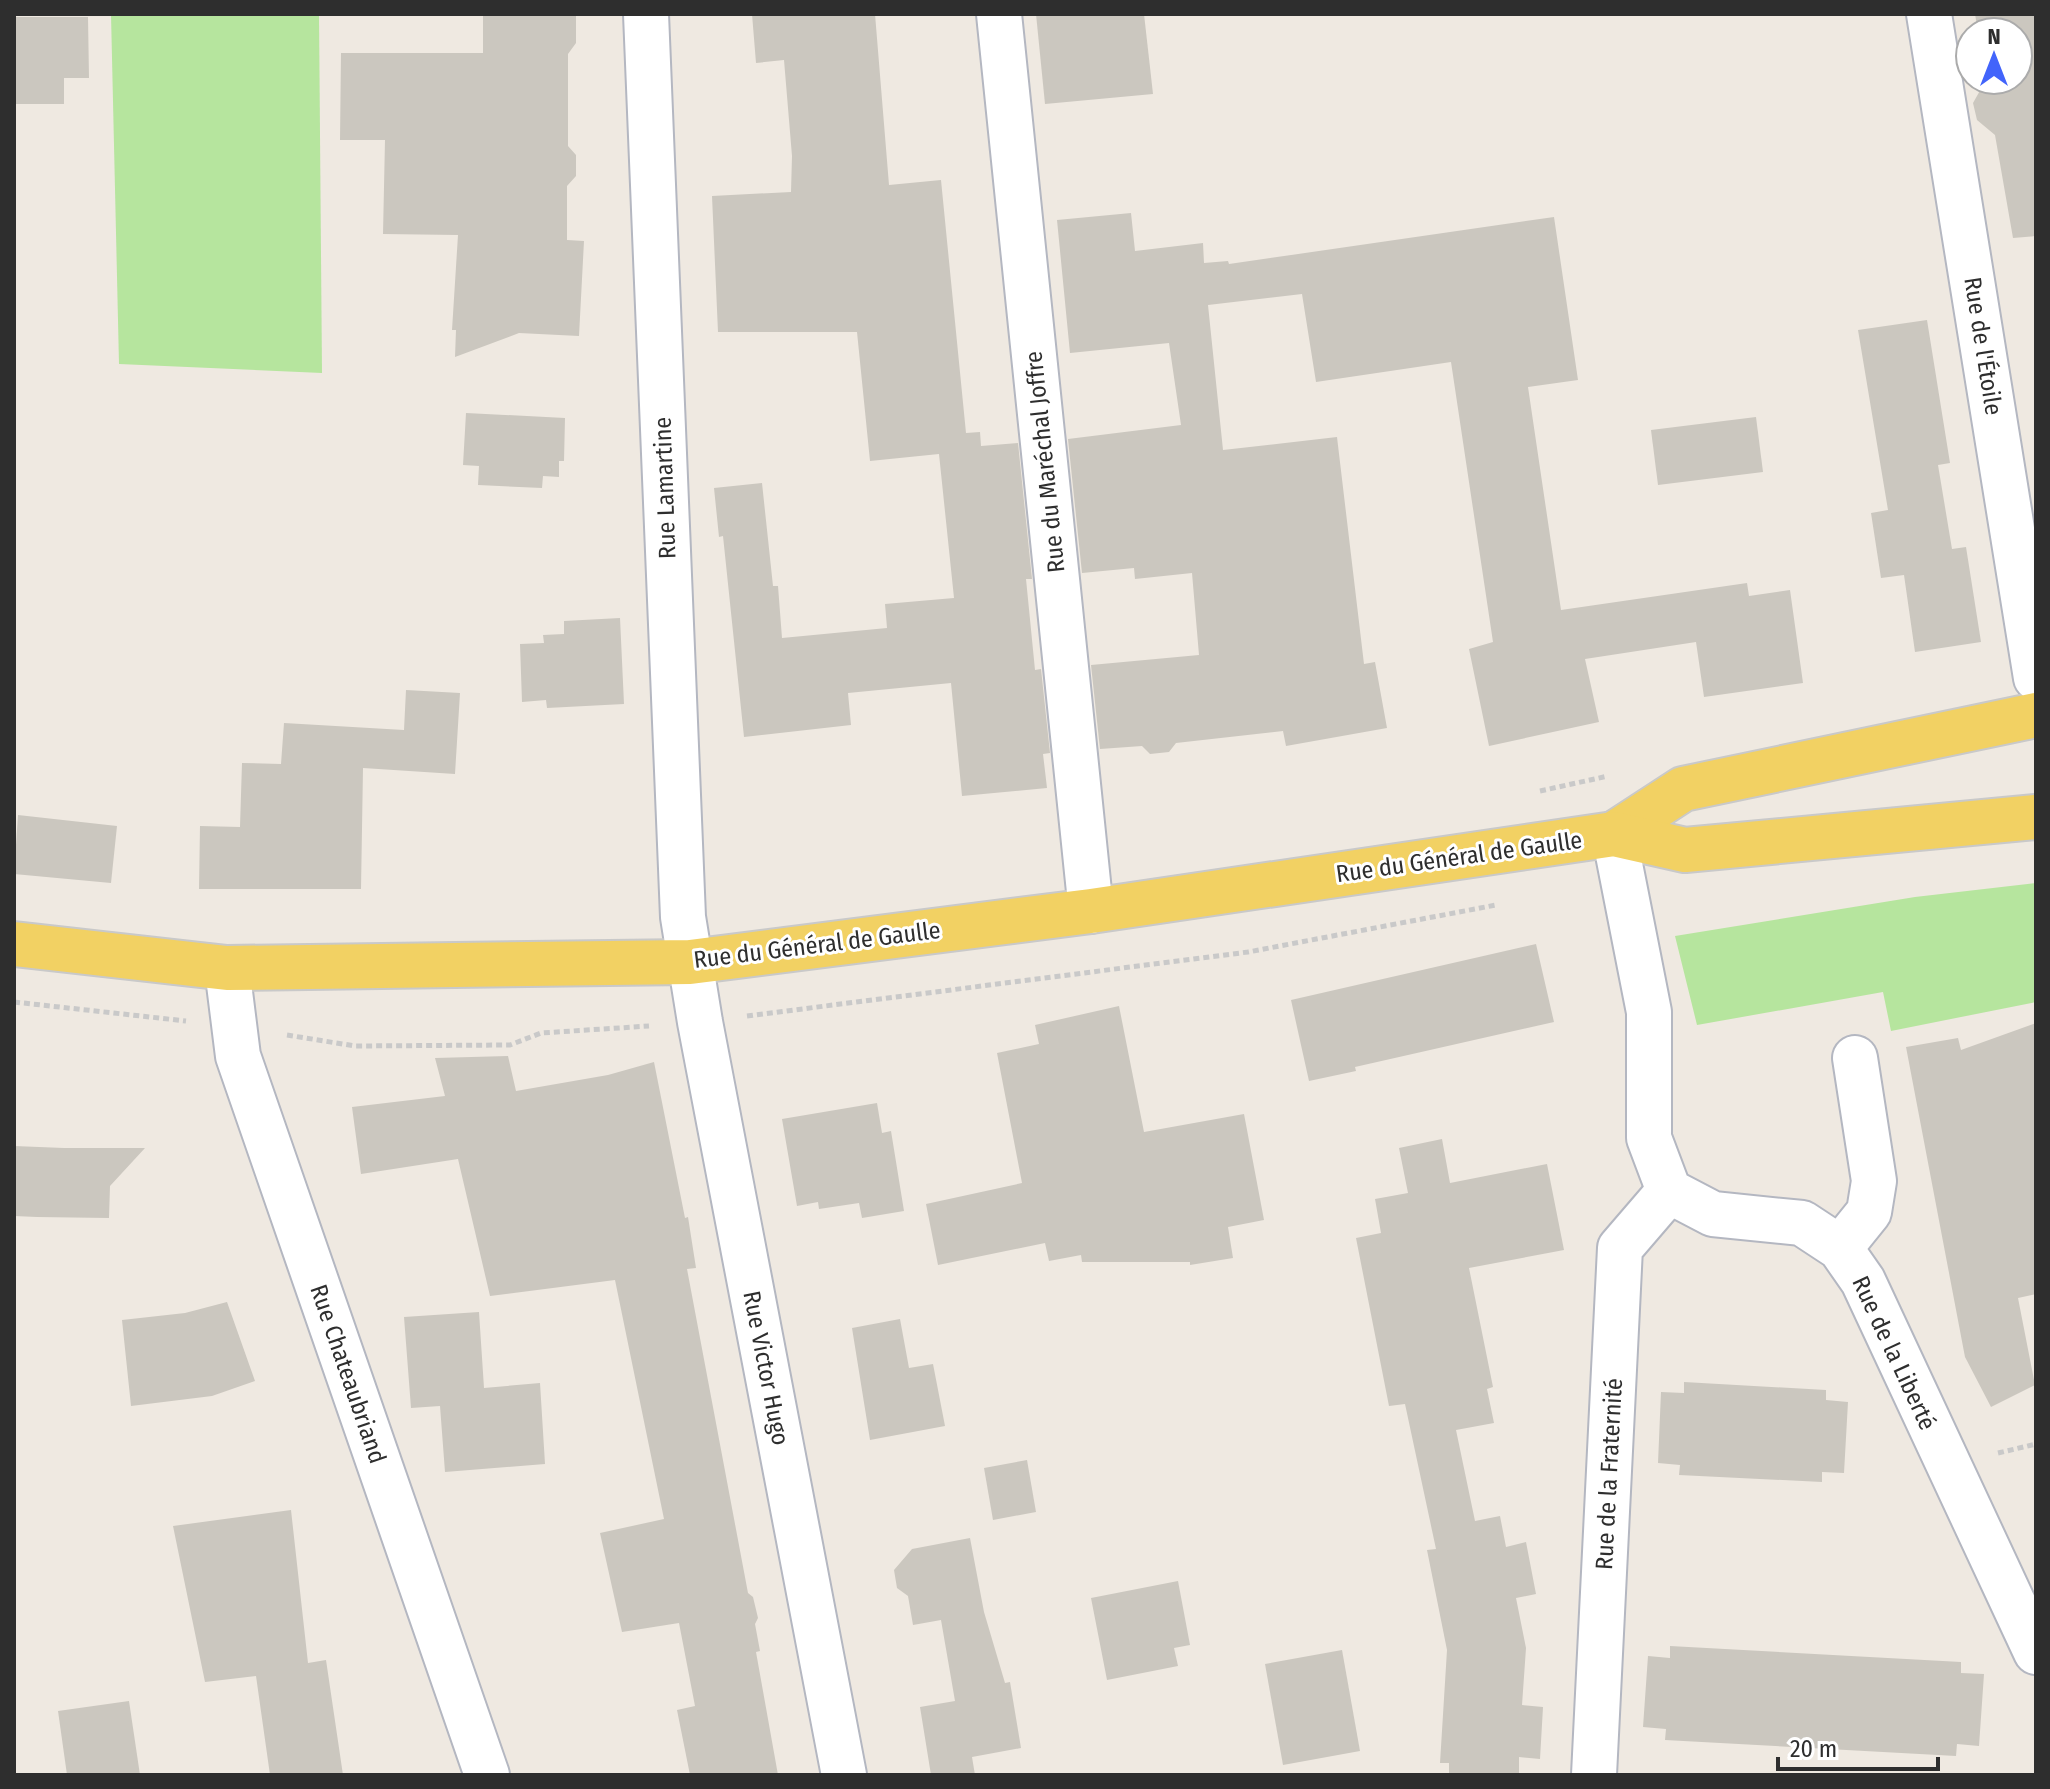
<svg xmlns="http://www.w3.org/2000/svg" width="2050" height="1789" font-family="'Fira Sans Condensed',sans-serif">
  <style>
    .green { fill: #b6e59e }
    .building { fill: #cbc7bf }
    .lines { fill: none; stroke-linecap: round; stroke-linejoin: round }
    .minor-casing { stroke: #b4b7c1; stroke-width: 48 }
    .major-casing { stroke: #c9c9c9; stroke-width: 48 }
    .path { stroke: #c9c9c9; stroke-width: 5; stroke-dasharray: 6 4; stroke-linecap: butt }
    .minor { stroke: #fff; stroke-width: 44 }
    .major { stroke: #f2d163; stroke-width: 44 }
    .labels { text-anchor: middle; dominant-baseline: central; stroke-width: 6; stroke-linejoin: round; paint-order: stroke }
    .street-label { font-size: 24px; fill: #2e2e2e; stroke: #fff }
  </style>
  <rect width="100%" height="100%" fill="#efe9e1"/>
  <!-- green -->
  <g class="green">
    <path d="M 111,14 L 319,14 L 322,373 L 119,364 Z"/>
    <path d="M 2036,883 L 2036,1002 L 1891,1031 L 1883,992 L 1697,1025 L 1675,936 L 1915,897 Z"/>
  </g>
  <!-- building -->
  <g class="building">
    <path d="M 483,14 L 576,14 L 576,43 L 568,54 L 568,146 L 576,155 L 576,176 L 567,186 L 567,240 L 584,241 L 579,336 L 519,333 L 455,357 L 456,330 L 452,330 L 458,235 L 383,234 L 385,140 L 340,140 L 341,53 L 483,53 Z"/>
    <path d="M 752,14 L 875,14 L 889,185 L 941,180 L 966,433 L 980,432 L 981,446 L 1018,443 L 1032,579 L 1026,579 L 1035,670 L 1041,669 L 1050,753 L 1043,754 L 1047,788 L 962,796 L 951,683 L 848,693 L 851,725 L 744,737 L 723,536 L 719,537 L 714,488 L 762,483 L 773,586 L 778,586 L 782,638 L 887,628 L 885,604 L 954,598 L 939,454 L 870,461 L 857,332 L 718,332 L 712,196 L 791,192 L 792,156 L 784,60 L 756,63 Z"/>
    <path d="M 1036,14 L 1144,14 L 1153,94 L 1045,104 Z"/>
    <path d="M 1975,14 L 2036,14 L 2036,236 L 2013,238 L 1995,135 L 1977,120 L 1973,103 L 1986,80 L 2018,80 L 2018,32 L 1978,32 Z"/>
    <path d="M 14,17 L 88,17 L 89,78 L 64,78 L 64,104 L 14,104 Z"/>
    <path d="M 1131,213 L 1135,251 L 1203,243 L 1204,263 L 1228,261 L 1229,264 L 1554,217 L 1578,380 L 1528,387 L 1561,610 L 1747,583 L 1749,596 L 1790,590 L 1803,683 L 1704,697 L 1696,642 L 1585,659 L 1599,722 L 1489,746 L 1469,649 L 1493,642 L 1451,362 L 1316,382 L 1302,294 L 1208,305 L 1223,450 L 1337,437 L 1364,664 L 1375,662 L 1387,728 L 1286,746 L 1283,731 L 1176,743 L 1169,752 L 1150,754 L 1142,746 L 1100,749 L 1091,665 L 1199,655 L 1192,573 L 1135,579 L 1134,568 L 1082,573 L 1068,439 L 1181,425 L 1169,343 L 1070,353 L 1057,220 Z"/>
    <path d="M 1927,320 L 1950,463 L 1938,465 L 1952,549 L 1966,547 L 1981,642 L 1915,652 L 1904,575 L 1881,578 L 1871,513 L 1888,510 L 1858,330 Z"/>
    <path d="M 466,413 L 565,418 L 564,461 L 559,461 L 559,477 L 543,476 L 542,488 L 478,485 L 479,466 L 463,465 Z"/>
    <path d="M 1756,417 L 1763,472 L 1658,485 L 1651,430 Z"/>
    <path d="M 620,618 L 624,704 L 547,708 L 546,700 L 522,702 L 520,644 L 544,643 L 543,635 L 564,634 L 564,621 Z"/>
    <path d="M 406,690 L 460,693 L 455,774 L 363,768 L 361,889 L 199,889 L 200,826 L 240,827 L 242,763 L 281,764 L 284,723 L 404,730 Z"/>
    <path d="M 18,815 L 117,826 L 111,883 L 14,874 Z"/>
    <path d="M 1536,944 L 1554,1022 L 1355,1067 L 1356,1071 L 1309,1081 L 1291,1000 Z"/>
    <path d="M 1119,1006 L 1144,1132 L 1244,1114 L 1264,1220 L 1228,1227 L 1233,1258 L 1190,1265 L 1190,1262 L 1082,1262 L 1081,1255 L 1049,1261 L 1045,1243 L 938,1265 L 926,1204 L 1022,1183 L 997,1053 L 1039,1044 L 1035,1025 Z"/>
    <path d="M 2036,1023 L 2036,1294 L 2018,1298 L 2035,1385 L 1991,1407 L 1965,1357 L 1906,1047 L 1958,1038 L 1961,1050 Z"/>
    <path d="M 508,1056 L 516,1091 L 608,1075 L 654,1062 L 685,1218 L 688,1217 L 696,1268 L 687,1269 L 748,1593 L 753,1597 L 758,1618 L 755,1624 L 760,1651 L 756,1652 L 778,1775 L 690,1775 L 677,1710 L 695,1706 L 679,1623 L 622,1632 L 600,1533 L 664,1519 L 615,1280 L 490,1296 L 458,1159 L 361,1174 L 352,1107 L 445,1096 L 435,1058 Z"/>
    <path d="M 877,1103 L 882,1133 L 891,1131 L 904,1211 L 862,1218 L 859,1203 L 819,1209 L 818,1202 L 797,1206 L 782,1119 Z"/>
    <path d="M 1442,1139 L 1450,1183 L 1547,1164 L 1564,1250 L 1469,1268 L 1493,1387 L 1487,1389 L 1494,1423 L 1456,1430 L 1475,1521 L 1500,1516 L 1506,1547 L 1526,1542 L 1536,1594 L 1516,1598 L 1526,1648 L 1522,1705 L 1543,1707 L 1540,1759 L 1519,1757 L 1519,1775 L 1449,1775 L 1449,1763 L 1440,1763 L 1447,1650 L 1427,1550 L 1436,1549 L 1405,1404 L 1389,1406 L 1356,1238 L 1381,1233 L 1375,1199 L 1408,1193 L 1399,1148 Z"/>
    <path d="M 14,1146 L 64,1148 L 145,1148 L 110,1186 L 109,1218 L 37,1217 L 14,1216 Z"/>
    <path d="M 227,1302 L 255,1381 L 212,1396 L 131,1406 L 122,1320 L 185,1313 Z"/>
    <path d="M 479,1312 L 484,1388 L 540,1383 L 545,1464 L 445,1472 L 440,1406 L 411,1408 L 404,1317 Z"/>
    <path d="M 900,1319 L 909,1368 L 933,1364 L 945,1426 L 870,1440 L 852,1328 Z"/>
    <path d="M 1684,1382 L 1826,1390 L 1826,1400 L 1848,1402 L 1844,1473 L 1822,1472 L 1822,1482 L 1679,1475 L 1680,1465 L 1658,1463 L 1661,1392 L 1684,1393 Z"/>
    <path d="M 1027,1460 L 1036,1512 L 993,1520 L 984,1468 Z"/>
    <path d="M 291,1510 L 308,1663 L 326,1660 L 343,1775 L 270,1775 L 256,1676 L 205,1682 L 173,1526 Z"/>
    <path d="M 970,1538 L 984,1612 L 1005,1683 L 1010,1682 L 1021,1748 L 972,1757 L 975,1775 L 931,1775 L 920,1707 L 955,1701 L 941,1620 L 913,1625 L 908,1596 L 897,1588 L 894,1570 L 912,1549 Z"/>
    <path d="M 1178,1581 L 1190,1645 L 1174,1648 L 1178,1666 L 1107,1680 L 1091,1598 Z"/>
    <path d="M 1670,1646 L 1961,1662 L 1961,1673 L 1984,1674 L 1979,1746 L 1957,1744 L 1956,1756 L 1665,1740 L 1666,1729 L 1643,1727 L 1648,1656 L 1670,1658 Z"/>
    <path d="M 1342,1650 L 1360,1751 L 1283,1765 L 1265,1664 Z"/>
    <path d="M 129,1701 L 140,1775 L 67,1775 L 58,1711 Z"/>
  </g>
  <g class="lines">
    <defs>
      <g id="minor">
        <path d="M 646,14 L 683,917 L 700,1022 L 844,1775"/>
        <path d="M 999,14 L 1091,911"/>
        <path d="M 1929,14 L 2036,678"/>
        <path d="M 1614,834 L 1649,1012 L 1649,1138 L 1669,1191 L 1713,1214 L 1802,1223 L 1840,1248 L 1863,1281 L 2036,1652"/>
        <path d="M 227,968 L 238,1056 L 487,1775"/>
        <path d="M 1840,1248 L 1869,1212 L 1874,1181 L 1855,1058"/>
        <path d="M 1594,1775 L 1620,1248 L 1669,1191"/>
      </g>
      <g id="major">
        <path d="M 1614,834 L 1683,789 L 2036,715"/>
        <path d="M 14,944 L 227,968 L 690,962 L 1091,911 L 1614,834 L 1685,850 L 2036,817"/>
      </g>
    </defs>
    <!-- minor casing -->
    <use href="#minor" class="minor-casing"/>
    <!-- major casing -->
    <use href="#major" class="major-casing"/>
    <!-- path -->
    <g class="path">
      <path d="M 1540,791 L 1608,776"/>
      <path d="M 14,1002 L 186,1021"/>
      <path d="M 747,1016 L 1248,952 L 1496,905"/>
      <path d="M 287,1035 L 355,1046 L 510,1045 L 541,1033 L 649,1026"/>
      <path d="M 1998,1453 L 2036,1444"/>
    </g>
    <!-- minor -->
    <use href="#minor" class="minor"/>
    <!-- major -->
    <use href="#major" class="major"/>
  </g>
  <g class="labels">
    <!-- street labels -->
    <g class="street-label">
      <text transform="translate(1983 346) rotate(81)">Rue de l'Étoile</text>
      <text transform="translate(1045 462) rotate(-96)">Rue du Maréchal Joffre</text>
      <text transform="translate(665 488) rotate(-92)">Rue Lamartine</text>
      <text transform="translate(1459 857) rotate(-8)">Rue du Général de Gaulle</text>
      <text transform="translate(817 945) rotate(-7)">Rue du Général de Gaulle</text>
      <text transform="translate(1894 1353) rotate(65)">Rue de la Liberté</text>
      <text transform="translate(766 1368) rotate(79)">Rue Victor Hugo</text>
      <text transform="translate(348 1374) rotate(71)">Rue Chateaubriand</text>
      <text transform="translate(1609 1474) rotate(-87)">Rue de la Fraternité</text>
    </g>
  </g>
  <!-- border -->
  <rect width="2050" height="1789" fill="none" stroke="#2e2e2e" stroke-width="32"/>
  <!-- north arrow -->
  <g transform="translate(1994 56)"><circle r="38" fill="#ffffff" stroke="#ababab" stroke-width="2"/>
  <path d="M0-6L14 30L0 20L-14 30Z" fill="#4264fb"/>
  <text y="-12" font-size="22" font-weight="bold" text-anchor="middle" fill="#2e2e2e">N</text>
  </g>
  <!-- scale -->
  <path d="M1778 1757v12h160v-12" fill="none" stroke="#2e2e2e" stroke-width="4"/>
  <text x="1790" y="1757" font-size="24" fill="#2e2e2e" stroke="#ffffff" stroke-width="6" paint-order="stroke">20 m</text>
</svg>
